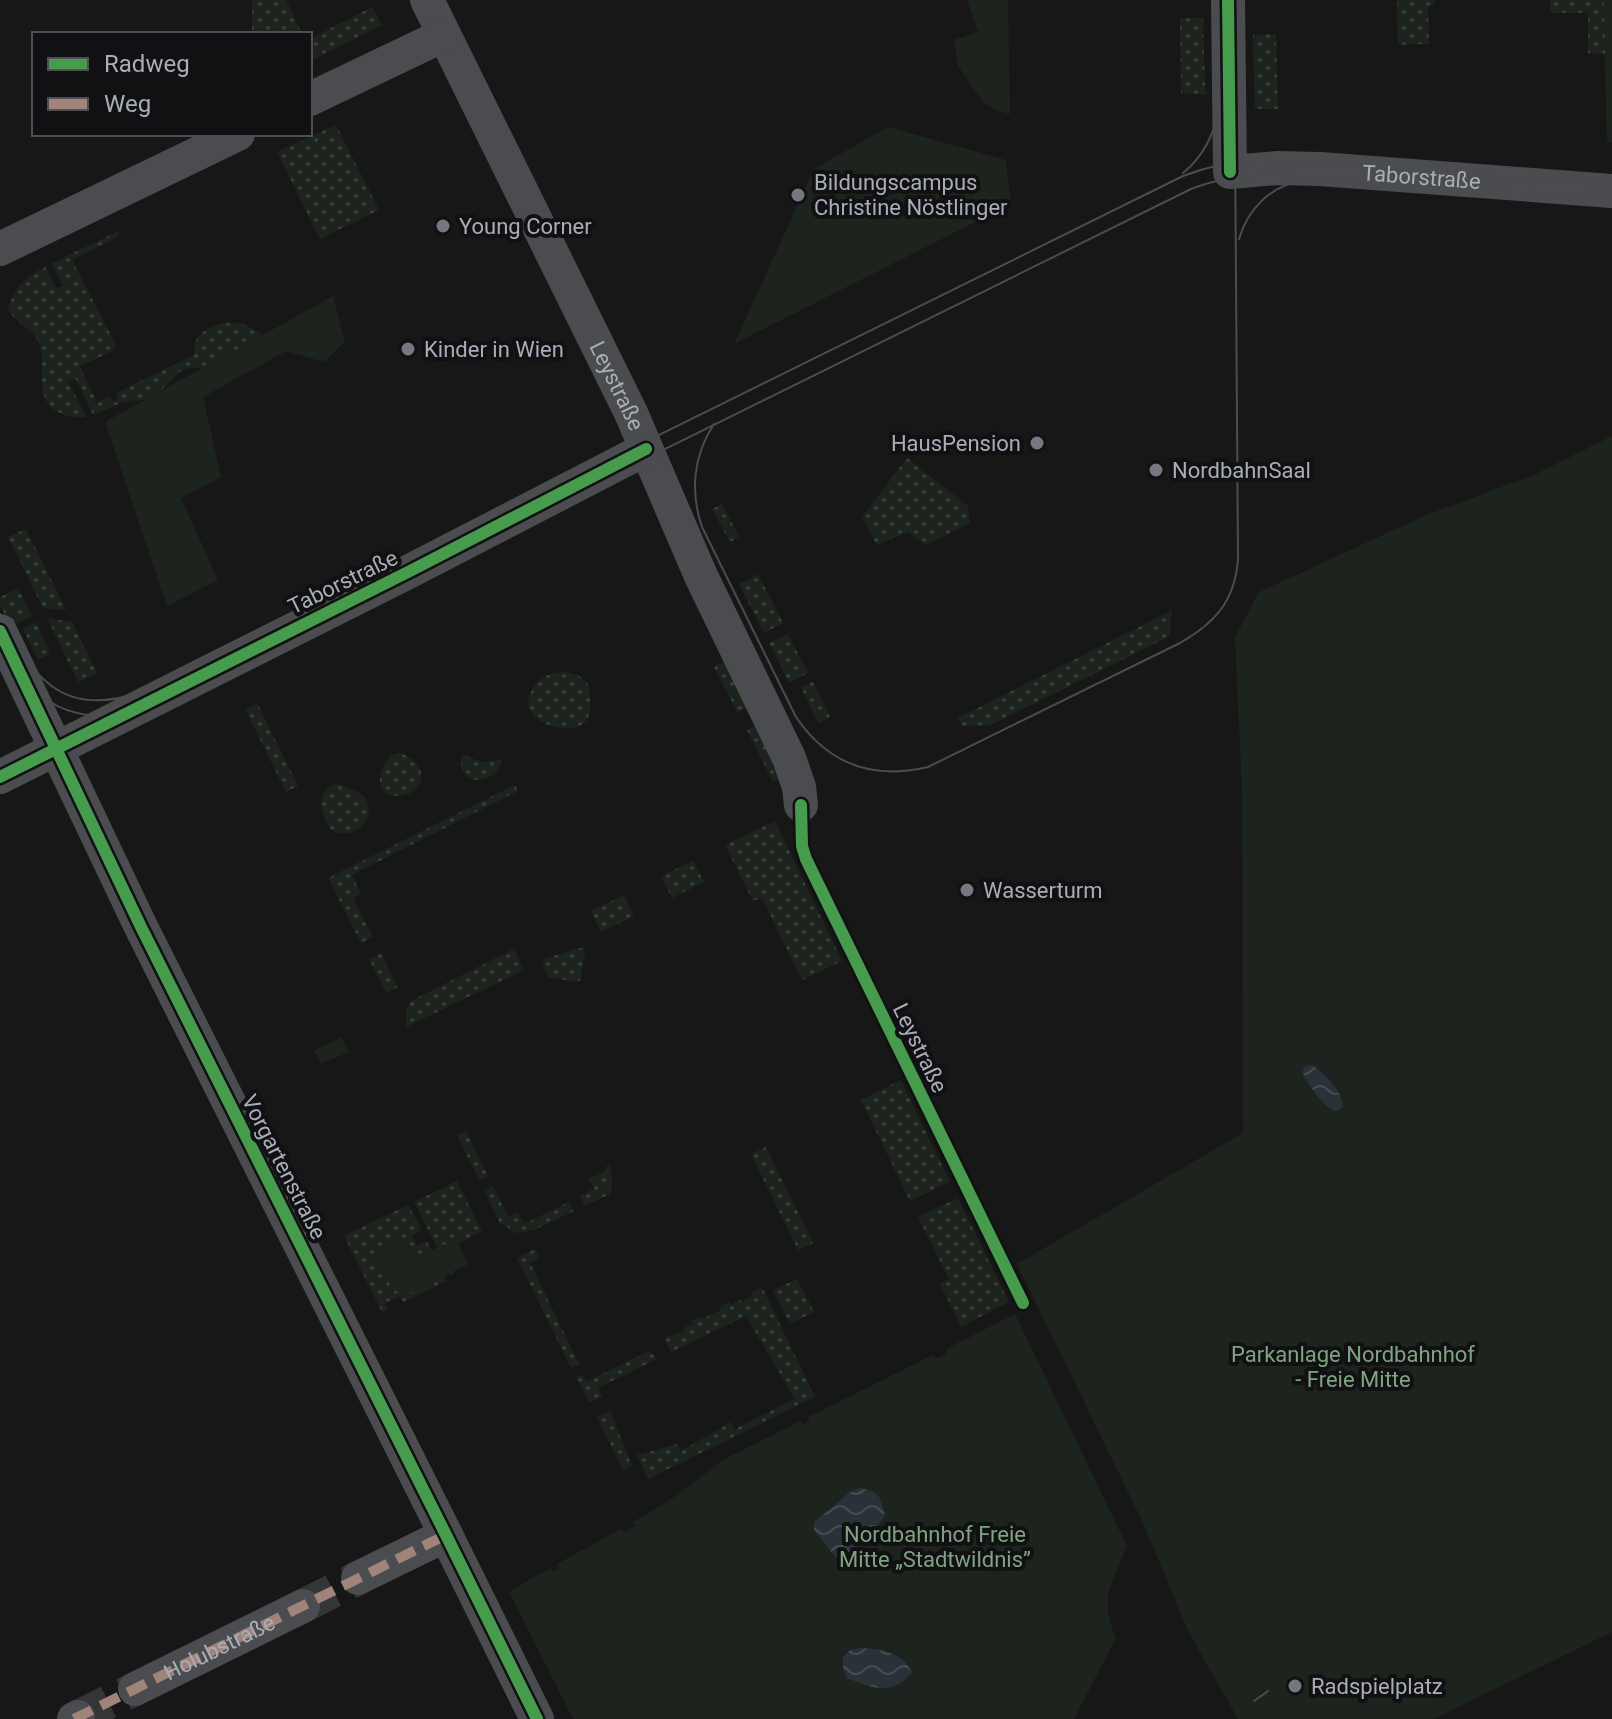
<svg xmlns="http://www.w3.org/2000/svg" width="1612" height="1719" font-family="Roboto,sans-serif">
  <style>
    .grass { fill: url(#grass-dots) }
    .park { fill: #1d241e }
    .water { fill: url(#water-waves) }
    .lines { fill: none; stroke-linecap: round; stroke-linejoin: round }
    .minor-tunnel { stroke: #343537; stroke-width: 34; stroke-dasharray: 34 17; stroke-linecap: butt }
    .minor { stroke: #4b4c50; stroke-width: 34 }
    .tram { stroke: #4b4c4f; stroke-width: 2 }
    .quiet { stroke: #a18479; stroke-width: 10; stroke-dasharray: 20 10; stroke-linecap: butt }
    .cycleway-casing { stroke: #111113; stroke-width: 17 }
    .cycleway { stroke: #469c4c; stroke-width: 12 }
    .poi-dot { fill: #757880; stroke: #111113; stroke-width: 3 }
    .labels { text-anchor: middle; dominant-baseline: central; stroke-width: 8; stroke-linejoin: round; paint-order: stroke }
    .street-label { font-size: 22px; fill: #a8adb8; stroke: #111113 }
    .poi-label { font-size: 22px; fill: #a8adb8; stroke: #111113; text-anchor: start }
    .park-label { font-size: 22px; fill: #7fa381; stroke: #111113 }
  </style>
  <defs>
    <pattern id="grass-dots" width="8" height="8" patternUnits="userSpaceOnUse" patternTransform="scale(2)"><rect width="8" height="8" fill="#1d241e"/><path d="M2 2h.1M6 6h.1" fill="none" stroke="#3b413d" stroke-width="1.8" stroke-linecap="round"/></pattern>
    <pattern id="water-waves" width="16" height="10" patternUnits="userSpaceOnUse" patternTransform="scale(2)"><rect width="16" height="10" fill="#2a3239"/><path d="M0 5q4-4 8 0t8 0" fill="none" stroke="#464d54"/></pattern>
  </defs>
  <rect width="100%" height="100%" fill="#171717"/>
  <!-- grass -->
  <g class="grass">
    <path d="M 252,0 L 286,0 L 302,34 L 252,34 Z"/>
    <path d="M 1397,0 L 1434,0 L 1434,5 L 1428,6 L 1429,44 L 1398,45 Z"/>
    <path d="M 1550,0 L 1612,0 L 1612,142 L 1607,141 L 1605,54 L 1588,53 L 1588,13 L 1550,13 Z"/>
    <path d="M 372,7 L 382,25 L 310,61 L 310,39 Z"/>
    <path d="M 1180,18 L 1203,18 L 1205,87 L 1207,95 L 1181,93 Z"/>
    <path d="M 1276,34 L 1278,109 L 1255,109 L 1253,35 Z"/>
    <path d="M 336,125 L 379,210 L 320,239 L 277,152 Z"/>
    <path d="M 117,232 L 119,236 L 72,260 L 116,345 L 113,351 L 80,366 L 97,402 L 110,397 L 113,401 L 116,401 L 118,392 L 194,355 C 194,350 194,346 196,341 C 201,328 223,321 236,323 C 245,324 253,329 261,333 L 264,343 L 223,371 C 175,363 184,369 153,399 L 123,402 L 93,415 L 76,379 L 68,381 L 86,417 C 73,418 61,416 51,407 C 34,389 48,362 38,341 C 31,327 15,323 8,309 C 16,286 24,277 46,267 L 56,288 L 63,286 L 52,263 Z"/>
    <path d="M 907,458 L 968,506 L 970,523 L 926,545 L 908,532 L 877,545 L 862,517 Z"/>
    <path d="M 722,504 L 739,537 L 730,542 L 712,509 Z"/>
    <path d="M 26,529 L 66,610 L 43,608 L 8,537 Z"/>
    <path d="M 758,574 L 783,623 L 764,633 L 739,584 Z"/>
    <path d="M 18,588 L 32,616 L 14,625 L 9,623 L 0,605 L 0,597 Z"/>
    <path d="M 1171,611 L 1170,636 L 991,725 L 962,726 L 958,718 Z"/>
    <path d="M 47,618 L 72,622 L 97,673 L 78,682 Z"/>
    <path d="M 36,622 L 50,654 L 38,659 L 23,629 Z"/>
    <path d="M 788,634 L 808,673 L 789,683 L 769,643 Z"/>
    <path d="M 726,661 L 749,707 L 737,712 L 714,667 Z"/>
    <path d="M 566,672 L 578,675 L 588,684 C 590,694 593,712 586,721 C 571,739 511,721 533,688 C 541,675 552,673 566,672 Z"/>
    <path d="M 813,682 L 830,717 L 818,723 L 801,687 Z"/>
    <path d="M 257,703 L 298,786 L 286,792 L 245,709 Z"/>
    <path d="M 757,725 L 784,777 L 773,782 L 747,730 Z"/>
    <path d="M 399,753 C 413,756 427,770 419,785 C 408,804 365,799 385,764 C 389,757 391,754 399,753 Z"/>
    <path d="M 462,755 L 482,762 L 502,760 C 496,787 454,788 462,755 Z"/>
    <path d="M 335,784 C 395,794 363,846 333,831 C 321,818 313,791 335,784 Z"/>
    <path d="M 515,785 L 518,791 L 352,875 L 361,894 L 353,898 L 373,937 L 361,943 L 328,878 Z"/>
    <path d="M 775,821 L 842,961 L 802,980 L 762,898 L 753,901 L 725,845 Z"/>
    <path d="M 693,861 L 704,882 L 672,898 L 661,876 Z"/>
    <path d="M 624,895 L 634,916 L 601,932 L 591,911 Z"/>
    <path d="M 583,947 L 585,953 L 580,981 L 576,982 L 548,977 L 543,963 L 543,959 Z"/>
    <path d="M 514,949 L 524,970 L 406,1027 L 406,1010 L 411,1001 Z"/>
    <path d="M 381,953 L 398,987 L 386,993 L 369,959 Z"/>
    <path d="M 901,1080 L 950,1182 L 910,1201 L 861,1100 Z"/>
    <path d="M 466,1131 L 488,1176 L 479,1180 L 457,1135 Z"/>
    <path d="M 766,1147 L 813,1243 L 798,1250 L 751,1154 Z"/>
    <path d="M 609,1163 L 612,1180 L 610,1194 L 585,1206 L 580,1196 L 594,1189 L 589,1179 L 604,1172 Z"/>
    <path d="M 457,1181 L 482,1232 L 458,1243 L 456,1239 L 441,1246 L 454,1274 L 451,1275 L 414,1202 Z"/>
    <path d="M 493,1186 L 508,1217 L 518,1213 L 524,1224 L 569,1202 L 574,1211 L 534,1230 L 516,1233 L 500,1223 L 484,1190 Z"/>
    <path d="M 958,1198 L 1009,1302 L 961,1327 L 940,1284 L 949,1279 L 918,1217 Z"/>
    <path d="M 408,1205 L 422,1230 L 412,1236 L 417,1246 L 427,1241 L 446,1281 L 403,1302 L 400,1296 L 385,1303 L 387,1309 L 382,1312 L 344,1236 Z"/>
    <path d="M 535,1249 L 539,1258 L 530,1263 L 579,1364 L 571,1368 L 517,1258 Z"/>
    <path d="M 797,1279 L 814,1312 L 790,1324 L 773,1290 Z"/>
    <path d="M 762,1287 L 815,1397 L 648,1479 L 637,1455 L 677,1444 L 681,1451 L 731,1422 L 735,1429 L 795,1399 L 746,1316 L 671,1352 L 664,1338 L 684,1331 L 683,1328 L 693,1324 L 691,1321 L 700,1317 L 702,1319 L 721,1310 L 720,1307 L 729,1302 L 731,1305 L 740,1300 L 742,1302 L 753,1296 L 751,1292 Z"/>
    <path d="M 649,1351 L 657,1359 L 598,1388 L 602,1397 L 589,1403 L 576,1377 L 582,1375 L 586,1382 Z"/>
    <path d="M 610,1411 L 632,1466 L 624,1471 L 597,1417 Z"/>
  </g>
  <!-- park -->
  <g class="park">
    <path d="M 967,0 L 1008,0 L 1010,114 L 997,111 L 984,103 L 958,66 L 954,40 L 978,32 Z"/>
    <path d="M 1604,0 L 1612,0 L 1612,142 L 1607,141 Z"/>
    <path d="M 888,127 L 1006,160 L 1011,204 L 734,344 L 814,169 Z"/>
    <path d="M 333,296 L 345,342 L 324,362 L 286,351 L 203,397 L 221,477 L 181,498 L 218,580 L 167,606 L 105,422 Z"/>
    <path d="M 1612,436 L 1612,1632 L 1434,1719 L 1238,1719 L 1189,1633 L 1143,1523 L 1017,1264 L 1243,1133 L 1242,792 L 1235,637 L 1259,592 L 1424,516 L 1536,474 Z"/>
    <path d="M 342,1037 L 349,1052 L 321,1064 L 314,1050 Z"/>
    <path d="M 403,1237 L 415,1258 L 456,1239 L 468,1264 L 402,1298 L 389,1283 L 373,1253 Z"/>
    <path d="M 1015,1314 L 1127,1546 C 1111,1585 1099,1597 1116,1638 L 1074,1719 L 573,1719 L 509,1592 L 550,1568 L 553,1571 L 559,1568 L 557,1564 L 621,1529 L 624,1533 L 635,1526 L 633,1522 L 667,1502 L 723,1460 L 800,1421 L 802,1425 L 810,1421 L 808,1417 L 933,1355 L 935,1359 L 947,1354 L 946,1349 Z"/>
  </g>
  <!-- water -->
  <g class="water">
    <path d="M 1312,1065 C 1325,1073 1342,1091 1343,1106 C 1341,1108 1340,1110 1338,1111 C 1327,1113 1310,1085 1304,1077 L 1303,1071 L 1305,1066 Z"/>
    <path d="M 859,1488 C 880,1491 880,1496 885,1515 L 875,1529 L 841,1564 L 814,1530 L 814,1522 L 849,1493 Z"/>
    <path d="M 860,1648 C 881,1649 902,1652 912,1672 C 893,1697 872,1688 847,1678 L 843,1669 L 843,1657 L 850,1650 Z"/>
  </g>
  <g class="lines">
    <!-- minor-tunnel -->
    <g class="minor-tunnel">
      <path d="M 303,1606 L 358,1578"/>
      <path d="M 78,1717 L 135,1689"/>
    </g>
    <!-- minor -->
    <g class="minor">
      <path id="s1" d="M 427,0 L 631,413 L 701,576 L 789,758 L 799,787 L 801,805"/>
      <path id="s2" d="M 1228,0 L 1230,172 L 1278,168 L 1320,169 L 1612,191"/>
      <path d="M 310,99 L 444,35"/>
      <path d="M 0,249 L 238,134"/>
      <path d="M 0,631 L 141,927 L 446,1535 L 537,1719"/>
      <path d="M 0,777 L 412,570 L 646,449"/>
      <path d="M 358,1578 L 446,1535"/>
      <path d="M 135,1689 L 303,1606"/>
      <path d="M 74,1719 L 78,1717"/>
    </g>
    <!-- tram -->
    <g class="tram">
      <path d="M 1183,173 C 1234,132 1222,57 1221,0"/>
      <path d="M 1239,239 C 1248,209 1269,188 1299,181"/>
      <path d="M 714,424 C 693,456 690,492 702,527 L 796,717 C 828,764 873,780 928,767 L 1180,643 C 1215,623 1235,601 1238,559 L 1234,0"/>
      <path d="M 0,614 C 30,674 61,719 137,693 L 1183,176 C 1209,166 1233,161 1261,160 L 1612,185"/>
      <path d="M 0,645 C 30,701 75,729 139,709 L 1191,189 C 1217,179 1240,175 1268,175 L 1612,198"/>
      <path d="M 1254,1701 L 1268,1691"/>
    </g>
    <!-- quiet -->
    <path class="quiet" id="s3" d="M 74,1719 L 446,1535"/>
    <defs>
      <g id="cycleway">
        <path d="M 1228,0 L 1230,172"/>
        <path d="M 0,631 L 141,927 L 446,1535 L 537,1719"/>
        <path d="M 0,777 L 412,570 L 646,449"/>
        <path d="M 801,805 L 802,846 L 806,859 L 1023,1303"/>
      </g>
    </defs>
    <!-- cycleway casing -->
    <use href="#cycleway" class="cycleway-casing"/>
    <!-- cycleway -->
    <use href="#cycleway" class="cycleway"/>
  </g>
  <!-- markers -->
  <g class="poi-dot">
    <circle cx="798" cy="195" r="8"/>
    <circle cx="443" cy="226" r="8"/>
    <circle cx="408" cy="349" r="8"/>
    <circle cx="1037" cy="443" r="8"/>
    <circle cx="1156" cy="470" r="8"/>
    <circle cx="967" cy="890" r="8"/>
    <circle cx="1295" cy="1686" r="8"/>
  </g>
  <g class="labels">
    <!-- street labels -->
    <g class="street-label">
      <text stroke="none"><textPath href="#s2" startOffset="364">Taborstraße</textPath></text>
      <text stroke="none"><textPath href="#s1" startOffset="430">Leystraße</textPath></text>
      <text transform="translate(343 582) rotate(-26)">Taborstraße</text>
      <text transform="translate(920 1048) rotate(64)">Leystraße</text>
      <text transform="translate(284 1167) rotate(63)">Vorgartenstraße</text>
      <text stroke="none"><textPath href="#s3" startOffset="162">Holubstraße</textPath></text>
    </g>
    <!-- poi labels -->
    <g class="poi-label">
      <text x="814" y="182">Bildungscampus<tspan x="814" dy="25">Christine Nöstlinger</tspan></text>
      <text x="459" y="226">Young Corner</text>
      <text x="424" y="349">Kinder in Wien</text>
      <text x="1021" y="443" text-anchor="end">HausPension</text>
      <text x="1172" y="470">NordbahnSaal</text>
      <text x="983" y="890">Wasserturm</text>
      <text x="1311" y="1686">Radspielplatz</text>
    </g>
    <!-- park labels -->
    <g class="park-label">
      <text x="1353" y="1354">Parkanlage Nordbahnhof<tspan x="1353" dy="25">- Freie Mitte</tspan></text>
      <text x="935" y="1534">Nordbahnhof Freie<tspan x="935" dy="25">Mitte „Stadtwildnis”</tspan></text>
    </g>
  </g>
  <!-- legend -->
  <rect x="32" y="32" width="280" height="104" fill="#111113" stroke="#4d4f55" stroke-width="2"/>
  <rect x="48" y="58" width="40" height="12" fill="#469c4c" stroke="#4d4f55" stroke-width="2"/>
  <text x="104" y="72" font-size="24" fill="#a8adb8">Radweg</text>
  <rect x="48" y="98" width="40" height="12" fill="#a18479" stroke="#4d4f55" stroke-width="2"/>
  <text x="104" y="112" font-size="24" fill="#a8adb8">Weg</text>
</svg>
